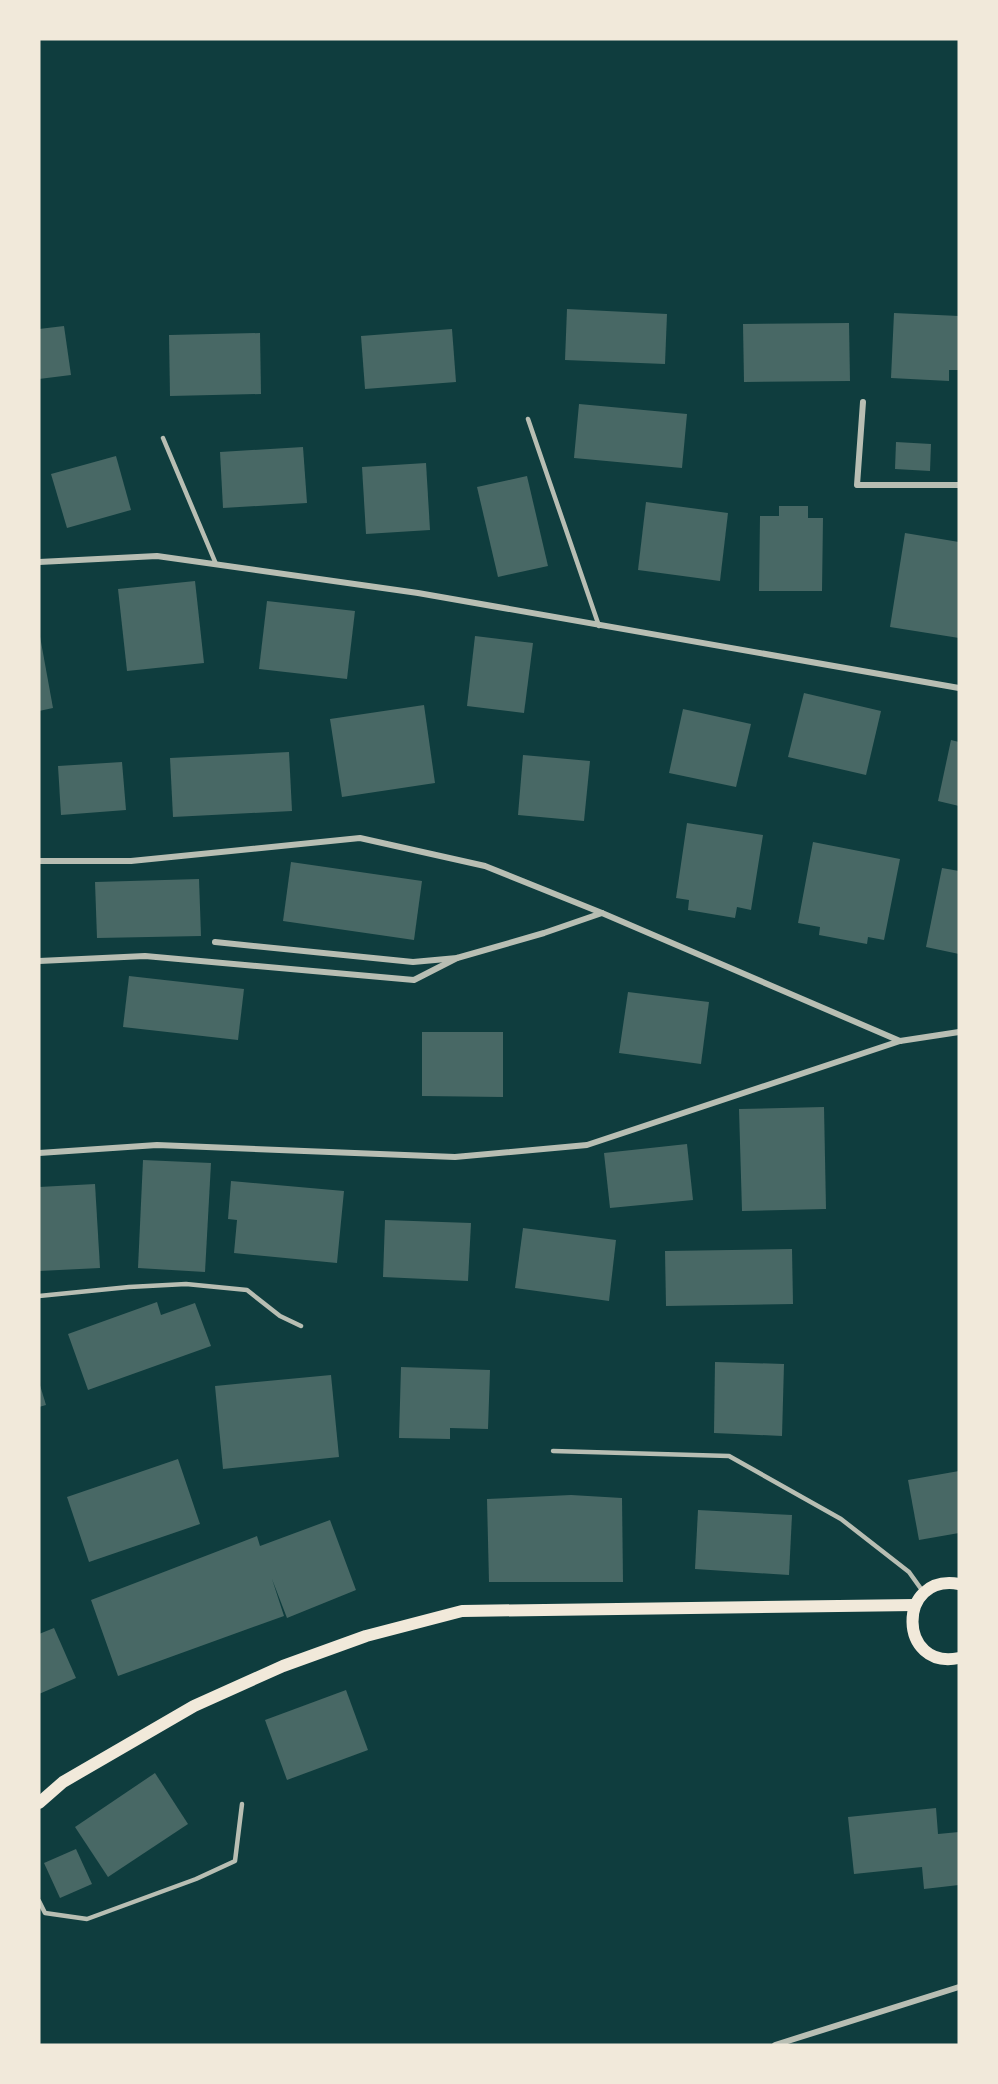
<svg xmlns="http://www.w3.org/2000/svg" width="998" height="2084" font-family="'Source Sans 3',sans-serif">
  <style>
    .building { fill: #486865 }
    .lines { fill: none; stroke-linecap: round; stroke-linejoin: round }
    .service { stroke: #b8beb3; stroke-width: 4.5 }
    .minor { stroke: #b8beb3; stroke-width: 6 }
    .secondary { stroke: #f1e9da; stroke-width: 12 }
  </style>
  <rect width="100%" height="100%" fill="#0f3d3e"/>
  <!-- building -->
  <g class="building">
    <path d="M 567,309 L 667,314 L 665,364 L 565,360 Z"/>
    <path d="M 894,313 L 959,316 L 959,370 L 949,370 L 949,381 L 891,378 Z"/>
    <path d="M 849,323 L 850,381 L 744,382 L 743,324 Z"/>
    <path d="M 64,326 L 71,375 L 39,379 L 39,329 Z"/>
    <path d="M 452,329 L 456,382 L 365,389 L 361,336 Z"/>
    <path d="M 260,333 L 261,394 L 170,396 L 169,335 Z"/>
    <path d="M 579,404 L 687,414 L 682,468 L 574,458 Z"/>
    <path d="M 896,442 L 931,444 L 930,471 L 895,469 Z"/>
    <path d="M 303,447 L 307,503 L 223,508 L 220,452 Z"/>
    <path d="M 116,456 L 131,510 L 67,528 L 51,474 Z"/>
    <path d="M 426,463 L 430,530 L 366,534 L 362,467 Z"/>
    <path d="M 527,476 L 548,566 L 498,577 L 477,487 Z"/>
    <path d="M 646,502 L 728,513 L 720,581 L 638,570 Z"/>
    <path d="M 779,506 L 808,506 L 808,518 L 823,518 L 822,591 L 759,591 L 760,516 L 779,516 Z"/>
    <path d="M 905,533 L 959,542 L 959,638 L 890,627 Z"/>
    <path d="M 195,581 L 204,663 L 127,671 L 118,589 Z"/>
    <path d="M 267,601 L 355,611 L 347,679 L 259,669 Z"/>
    <path d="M 39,631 L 53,708 L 39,711 Z"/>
    <path d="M 475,636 L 533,643 L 524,713 L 467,706 Z"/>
    <path d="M 804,693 L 881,711 L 866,775 L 788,757 Z"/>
    <path d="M 424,705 L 435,783 L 342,797 L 330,719 Z"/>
    <path d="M 683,709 L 751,724 L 736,787 L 669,773 Z"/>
    <path d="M 951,740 L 959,742 L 959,806 L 938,801 Z"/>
    <path d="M 289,752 L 292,811 L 173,817 L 170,758 Z"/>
    <path d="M 523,755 L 590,761 L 584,821 L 518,815 Z"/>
    <path d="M 122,762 L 126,810 L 61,815 L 58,766 Z"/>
    <path d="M 687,823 L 763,835 L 751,910 L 737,907 L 735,918 L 688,910 L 689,900 L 676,898 Z"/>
    <path d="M 813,842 L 900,859 L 884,940 L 868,937 L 867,944 L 819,935 L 820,927 L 798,923 Z"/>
    <path d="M 291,862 L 422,881 L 414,940 L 283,921 Z"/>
    <path d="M 942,868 L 959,871 L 959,954 L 926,947 Z"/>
    <path d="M 199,879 L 201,936 L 97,938 L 95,882 Z"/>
    <path d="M 129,976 L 244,989 L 238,1040 L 123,1027 Z"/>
    <path d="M 628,992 L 709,1002 L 701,1064 L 619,1053 Z"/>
    <path d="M 422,1032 L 503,1032 L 503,1097 L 422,1096 Z"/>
    <path d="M 824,1107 L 826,1209 L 742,1211 L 739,1109 Z"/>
    <path d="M 687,1144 L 693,1200 L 610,1208 L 604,1153 Z"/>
    <path d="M 143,1160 L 211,1163 L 205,1272 L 138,1268 Z"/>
    <path d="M 231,1181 L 344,1191 L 337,1263 L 234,1253 L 237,1220 L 228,1219 Z"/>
    <path d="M 95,1184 L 100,1268 L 39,1271 L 39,1187 Z"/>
    <path d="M 385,1220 L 471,1223 L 468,1281 L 383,1277 Z"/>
    <path d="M 523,1228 L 616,1240 L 609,1301 L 515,1288 Z"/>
    <path d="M 792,1249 L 793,1304 L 666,1306 L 665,1251 Z"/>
    <path d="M 157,1302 L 161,1315 L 195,1303 L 211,1346 L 88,1390 L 68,1334 Z"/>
    <path d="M 715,1362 L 784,1364 L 782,1436 L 714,1433 Z"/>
    <path d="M 401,1367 L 490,1370 L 488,1429 L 450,1428 L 450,1439 L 399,1438 Z"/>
    <path d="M 331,1375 L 339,1457 L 223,1469 L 215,1386 Z"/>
    <path d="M 39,1382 L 46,1405 L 39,1407 Z"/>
    <path d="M 178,1459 L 200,1524 L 89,1562 L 67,1497 Z"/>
    <path d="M 959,1471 L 959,1533 L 919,1540 L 908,1480 Z"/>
    <path d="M 571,1495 L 622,1498 L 623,1582 L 489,1582 L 487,1499 Z"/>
    <path d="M 698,1510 L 792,1515 L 789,1575 L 695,1569 Z"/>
    <path d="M 330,1520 L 356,1590 L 287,1618 L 272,1579 L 284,1616 L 118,1676 L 91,1600 L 257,1536 L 260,1546 Z"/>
    <path d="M 54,1628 L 76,1678 L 39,1694 L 39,1634 Z"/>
    <path d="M 346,1690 L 368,1750 L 287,1780 L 265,1720 Z"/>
    <path d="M 155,1773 L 188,1824 L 108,1877 L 75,1827 Z"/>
    <path d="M 936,1808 L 938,1834 L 959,1832 L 959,1885 L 924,1889 L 922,1867 L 854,1874 L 848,1817 Z"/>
    <path d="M 76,1849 L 92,1884 L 60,1898 L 44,1863 Z"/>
  </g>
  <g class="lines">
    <!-- service -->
    <g class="service">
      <path d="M 528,419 L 599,626"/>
      <path d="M 163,438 L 216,564"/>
      <path d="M 39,1296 L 129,1287 L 186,1284 L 247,1290 L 280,1316 L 301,1326"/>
      <path d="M 553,1451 L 729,1456 L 841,1519 L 909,1572 L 924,1593"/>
      <path d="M 39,1901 L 45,1913 L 87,1919 L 196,1879 L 235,1861 L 242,1804"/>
    </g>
    <!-- minor -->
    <g class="minor">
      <path d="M 863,402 L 857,485 L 959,485"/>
      <path d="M 39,562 L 157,556 L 418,593 L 959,688"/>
      <path d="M 39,861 L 131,861 L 360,838 L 485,866 L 602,913 L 900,1041"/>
      <path d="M 215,942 L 413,962 L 457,958 L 544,933 L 602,913"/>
      <path d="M 39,961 L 145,956 L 414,980 L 457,958"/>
      <path d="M 39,1153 L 157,1145 L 455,1157 L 587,1145 L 900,1041 L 959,1032"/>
      <path d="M 775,2045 L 959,1987"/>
    </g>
    <!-- secondary -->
    <g class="secondary">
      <path d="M 959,1584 C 896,1573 898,1671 959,1658"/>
      <path d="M 39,1803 L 63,1782 L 194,1706 L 283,1666 L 366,1636 L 462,1611 L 915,1605"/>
    </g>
  </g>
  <!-- border -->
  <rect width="998" height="2084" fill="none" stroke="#f1e9da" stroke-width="81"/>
</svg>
